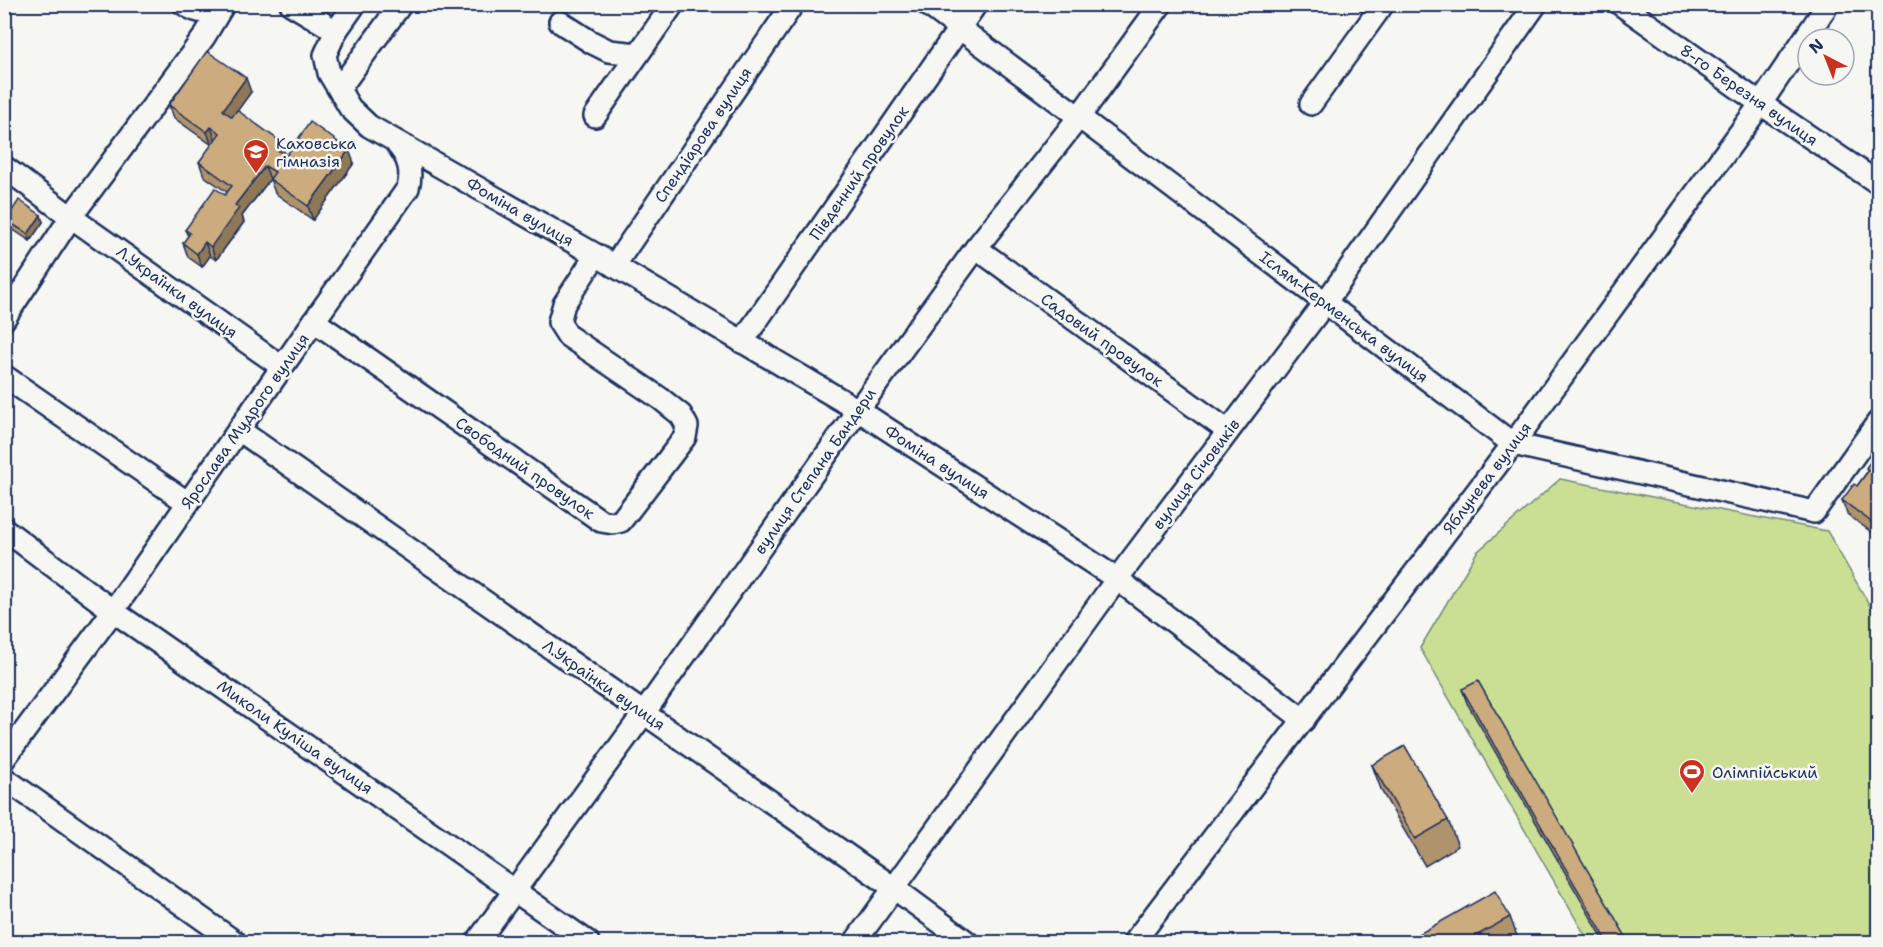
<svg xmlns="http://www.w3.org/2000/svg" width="1883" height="947" font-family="'Shantell Sans',sans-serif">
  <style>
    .grass { fill: #cadf94; stroke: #728779; stroke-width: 1.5 }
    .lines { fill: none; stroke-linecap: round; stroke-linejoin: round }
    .minor-casing { stroke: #1b2f5e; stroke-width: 26 }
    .minor { stroke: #f6f6f2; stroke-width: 21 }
    .wall { fill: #af936d; stroke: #1b2f5e; stroke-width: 1.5 }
    .shaded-wall { fill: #8f7859; stroke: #1b2f5e; stroke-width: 1.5 }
    .building { fill: #ccab7f; stroke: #1b2f5e; stroke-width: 1.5 }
    .labels { text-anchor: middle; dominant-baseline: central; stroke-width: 5; stroke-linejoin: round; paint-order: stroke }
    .street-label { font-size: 16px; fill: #1b2f5e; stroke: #f6f6f2 }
    .poi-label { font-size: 16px; fill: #1b2f5e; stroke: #f6f6f2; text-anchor: start }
  </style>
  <rect width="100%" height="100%" fill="#f6f6f2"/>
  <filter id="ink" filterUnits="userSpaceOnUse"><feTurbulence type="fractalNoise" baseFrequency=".0167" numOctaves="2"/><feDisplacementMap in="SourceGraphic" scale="12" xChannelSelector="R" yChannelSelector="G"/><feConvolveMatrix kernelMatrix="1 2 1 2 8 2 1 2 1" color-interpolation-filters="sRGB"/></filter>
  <g filter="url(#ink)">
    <!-- grass -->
    <path class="grass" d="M 1560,479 L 1827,531 L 1878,620 L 1878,942 L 1589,942 L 1420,648 L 1477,552 Z"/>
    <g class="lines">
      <defs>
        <g id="minor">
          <path d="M 184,4 C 198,14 211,15 224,4"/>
          <path d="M 291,4 L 336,31"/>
          <path d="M 355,4 L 336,31 L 325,55 L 329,73 L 350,108 L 369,126 L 596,255 L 858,410 L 1117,579 L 1304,720"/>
          <path d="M 927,4 L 1079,117 L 1513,444 L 1814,512 L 1878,422"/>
          <path d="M 1620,4 L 1761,104 L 1878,183"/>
          <path d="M 560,22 L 591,42 L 609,51 L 638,54"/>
          <path d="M 339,89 L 401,4"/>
          <path d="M 1311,104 L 1383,4"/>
          <path d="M 595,116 L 673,4"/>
          <path d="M 4,167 L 71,217 L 282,367"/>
          <path d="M 976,248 L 1228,431"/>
          <path d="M 614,266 L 793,4"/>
          <path d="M 4,319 L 71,217 L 204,37 L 222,7"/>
          <path d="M 314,321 L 601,521 L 613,523 L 621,521 L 685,437 L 687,426 L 681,415 L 661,399 L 568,336 L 559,322 L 564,304 L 596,255"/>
          <path d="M 742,342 L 976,4"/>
          <path d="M 4,376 L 188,503"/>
          <path d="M 239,430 L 894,888 L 967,942"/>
          <path d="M 4,529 L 113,611 L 588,942"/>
          <path d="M 4,759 L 113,611 L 314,321 L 408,188 C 413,170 408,157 396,143"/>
          <path d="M 4,778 L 235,942"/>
          <path d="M 477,942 L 644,713 L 858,410 L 976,248 L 1079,117 L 1161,4"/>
          <path d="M 855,942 L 1117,579 L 1325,303 L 1536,4"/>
          <path d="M 1134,942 L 1513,444 L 1755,112 L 1828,4"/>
        </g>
      </defs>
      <!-- minor casing -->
      <use href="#minor" class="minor-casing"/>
      <!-- minor -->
      <use href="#minor" class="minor"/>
    </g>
    <!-- wall -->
    <g class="wall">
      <path d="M 251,92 L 237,111 L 286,156 L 354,163 L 313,220 L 275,193 L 270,179 L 242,216 L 244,222 L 216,260 L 210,256 L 202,267 L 188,257 L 183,243 L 188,236 L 185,230 L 225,195 L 227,192 L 204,176 L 199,162 L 212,145 L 174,118 L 169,105 Z"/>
      <path d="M 6,220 L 43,222 L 30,241 L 9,227 Z"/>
      <path d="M 1878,452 L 1878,537 L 1847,514 L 1842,500 L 1857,486 L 1867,472 L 1866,468 Z"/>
      <path d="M 1462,689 L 1629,942 L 1605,942 L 1467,703 Z"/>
      <path d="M 1372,765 L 1448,820 L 1458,846 L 1425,866 L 1382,792 Z"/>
      <path d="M 1510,917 L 1517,936 L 1506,942 L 1405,942 Z"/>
    </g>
    <!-- shaded-wall -->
    <g class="shaded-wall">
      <path d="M 246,78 L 251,92 L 228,124 L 223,110 Z"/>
      <path d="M 211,127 L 216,141 L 212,146 L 207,132 Z"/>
      <path d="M 281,142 L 286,156 L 276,149 Z"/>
      <path d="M 349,150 L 354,163 L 313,220 L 308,206 Z"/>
      <path d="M 265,166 L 270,179 L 242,216 L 244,222 L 216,260 L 211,247 L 235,205 Z"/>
      <path d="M 41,215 L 43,222 L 30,241 L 28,234 Z"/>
      <path d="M 205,242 L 210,256 L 202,267 L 197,254 Z"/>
    </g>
    <!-- building -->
    <g class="building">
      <path d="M 207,51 L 246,78 L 223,110 L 232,117 L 237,110 L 281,142 L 276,149 L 286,156 L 310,122 L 349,150 L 308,206 L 270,179 L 275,172 L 265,166 L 235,205 L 239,208 L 211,247 L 205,242 L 197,254 L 183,243 L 190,233 L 185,230 L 215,188 L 225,195 L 232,186 L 199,162 L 220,133 L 211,127 L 207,132 L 169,105 Z"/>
      <path d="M 19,200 L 41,215 L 28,234 L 6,220 Z"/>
      <path d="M 1878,451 L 1878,527 L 1842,500 L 1854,484 L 1857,486 L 1869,470 L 1866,468 Z"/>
      <path d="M 1478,681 L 1629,942 L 1608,942 L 1462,689 Z"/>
      <path d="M 1405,746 L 1448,820 L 1415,839 L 1372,765 Z"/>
      <path d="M 1495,891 L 1510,917 L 1465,942 L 1405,942 Z"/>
    </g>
  </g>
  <!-- icons -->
  <defs>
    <symbol id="school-pin" viewBox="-11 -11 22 30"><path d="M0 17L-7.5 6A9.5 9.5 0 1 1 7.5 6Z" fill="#c8321e" stroke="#f6f6f2"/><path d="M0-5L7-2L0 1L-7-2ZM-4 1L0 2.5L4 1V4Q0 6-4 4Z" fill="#fff"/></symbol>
    <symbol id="stadium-pin" viewBox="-11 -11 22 30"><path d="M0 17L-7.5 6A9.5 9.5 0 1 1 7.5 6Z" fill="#c8321e" stroke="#f6f6f2"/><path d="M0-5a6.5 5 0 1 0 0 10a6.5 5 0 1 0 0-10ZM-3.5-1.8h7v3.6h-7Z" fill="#fff"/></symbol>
  </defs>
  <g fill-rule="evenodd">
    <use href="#school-pin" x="241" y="137" width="30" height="40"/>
    <use href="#stadium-pin" x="1677" y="757" width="30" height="40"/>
  </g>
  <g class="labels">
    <!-- street labels -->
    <g class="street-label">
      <text transform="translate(1749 95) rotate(35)">8-го Березня вулиця</text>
      <text transform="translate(703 135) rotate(-56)">Спендіарова вулиця</text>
      <text transform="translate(859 173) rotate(-55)">Південний провулок</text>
      <text transform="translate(520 212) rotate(30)">Фоміна вулиця</text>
      <text transform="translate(177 292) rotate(36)">Л.Українки вулиця</text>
      <text transform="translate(1344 317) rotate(37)">Іслям-Керменська вулиця</text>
      <text transform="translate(1102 340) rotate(36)">Садовий провулок</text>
      <text transform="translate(245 421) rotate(-55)">Ярослава Мудрого вулиця</text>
      <text transform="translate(937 462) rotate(33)">Фоміна вулиця</text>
      <text transform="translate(525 468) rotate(35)">Свободний провулок</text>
      <text transform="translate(815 471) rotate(-55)">вулиця Степана Бандери</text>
      <text transform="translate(1196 474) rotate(-53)">вулиця Січовиків</text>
      <text transform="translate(1487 478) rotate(-53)">Яблунева вулиця</text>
      <text transform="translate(604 685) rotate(35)">Л.Українки вулиця</text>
      <text transform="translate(295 737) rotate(35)">Миколи Куліша вулиця</text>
    </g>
    <!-- poi labels -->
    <g class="poi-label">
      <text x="276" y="143">Каховська<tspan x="276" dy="18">гімназія</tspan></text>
      <text x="1712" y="772">Олімпійський</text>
    </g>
  </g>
  <!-- margin -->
  <rect width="1883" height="947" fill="none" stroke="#f6f6f2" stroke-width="24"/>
  <rect x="12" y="12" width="1859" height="923" fill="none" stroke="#1b2f5e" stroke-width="2" filter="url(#ink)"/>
  <!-- north arrow -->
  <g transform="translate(1826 57) rotate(318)"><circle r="28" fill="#f6f6f2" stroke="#9ea6b7" stroke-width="1.5"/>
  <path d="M0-4.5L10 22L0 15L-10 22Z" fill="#c8321e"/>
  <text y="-9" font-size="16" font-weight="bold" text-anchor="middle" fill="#1b2f5e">N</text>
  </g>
</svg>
